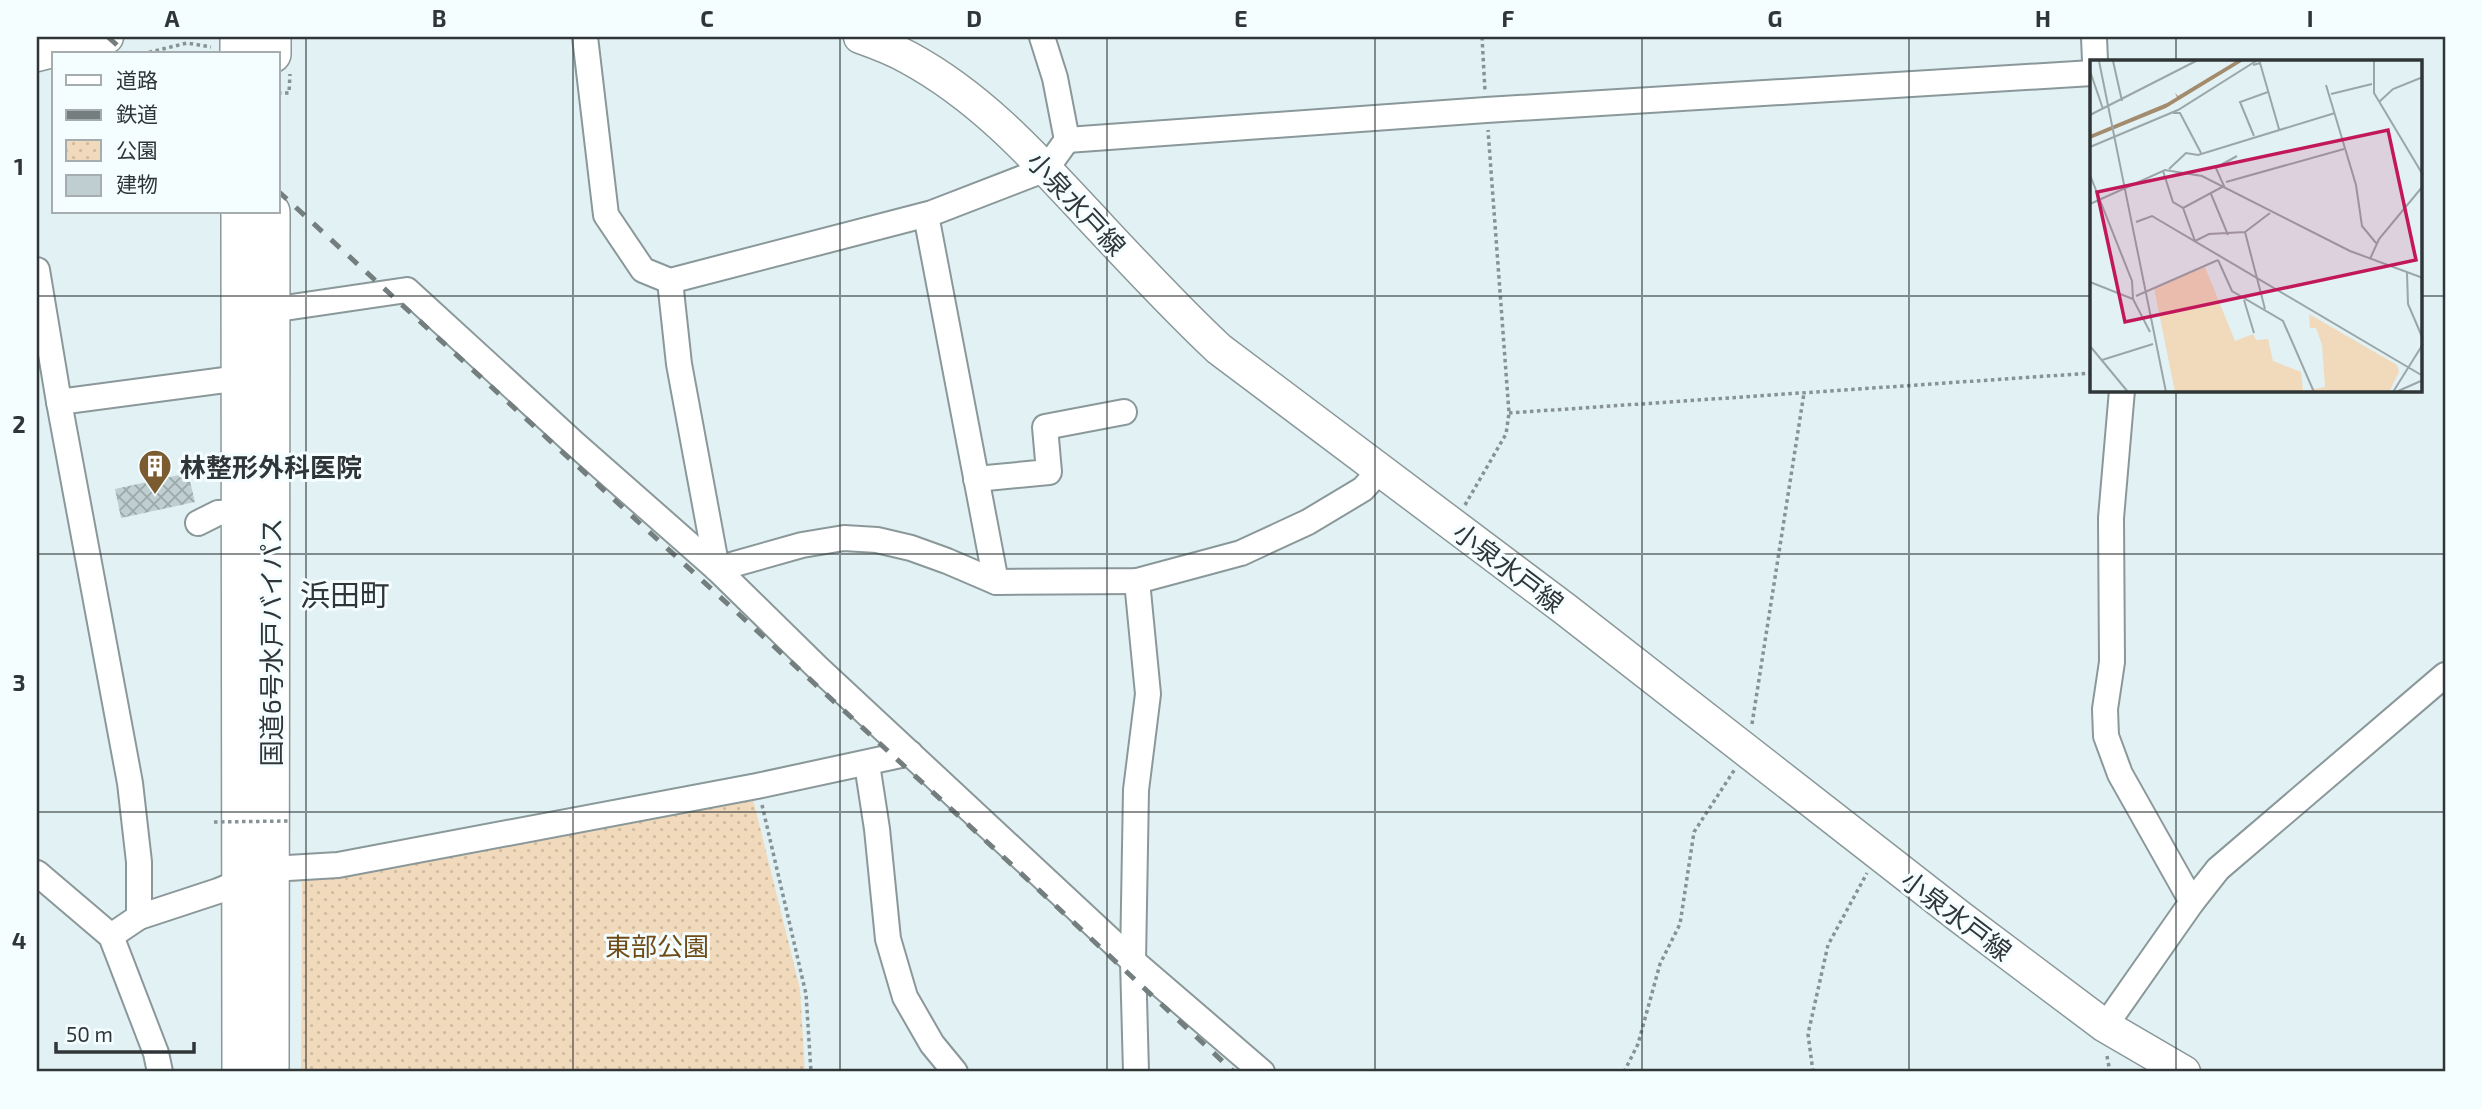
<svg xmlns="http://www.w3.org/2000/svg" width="2482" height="1109" font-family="'Exo 2','Noto Sans JP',sans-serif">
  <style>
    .park { fill: url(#park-dots) }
    .building { fill: url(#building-cross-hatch) }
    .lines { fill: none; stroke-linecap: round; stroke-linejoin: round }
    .minor-casing { stroke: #8a989a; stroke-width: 28 }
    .major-casing { stroke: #8a989a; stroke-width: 35 }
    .highway-casing { stroke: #8a989a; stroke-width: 40 }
    .path { stroke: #879294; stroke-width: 3.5; stroke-dasharray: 3.5 3.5; stroke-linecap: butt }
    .minor { stroke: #fff; stroke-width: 24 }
    .major { stroke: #fff; stroke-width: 32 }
    .highway { stroke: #fff; stroke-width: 37 }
    .rail { stroke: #747e7f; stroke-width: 5; stroke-dasharray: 12 12; stroke-linecap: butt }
    .path-bridge { stroke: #879294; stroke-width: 3.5; stroke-dasharray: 3.5 3.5; stroke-linecap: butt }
    .grid { fill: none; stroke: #303637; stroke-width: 2; stroke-opacity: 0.55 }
    .labels { text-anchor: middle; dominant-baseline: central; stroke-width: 6; stroke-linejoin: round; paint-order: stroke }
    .street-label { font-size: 26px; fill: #303637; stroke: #f4fdff }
    .poi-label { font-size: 26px; font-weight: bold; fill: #303637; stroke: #f4fdff; text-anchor: start }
    .park-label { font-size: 26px; fill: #6e4b17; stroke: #f4fdff }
    .quarter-label { font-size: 30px; fill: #303637; stroke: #f4fdff }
    .inset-road { fill: none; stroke: #9ba6a8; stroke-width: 2 }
    .view { fill: #c2185b; fill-opacity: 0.15; stroke: #c2185b; stroke-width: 3.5 }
    .inset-edge { fill: none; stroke: #303637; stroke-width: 3.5 }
    .neatline { fill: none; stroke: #303637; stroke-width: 2.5 }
    .grid-label { font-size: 23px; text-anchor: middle; font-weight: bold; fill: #303637 }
  </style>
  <defs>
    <pattern id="park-dots" width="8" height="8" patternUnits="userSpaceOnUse" patternTransform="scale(1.75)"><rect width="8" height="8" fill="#f1d9bb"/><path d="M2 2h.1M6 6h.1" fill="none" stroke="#cfbba1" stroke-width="1.8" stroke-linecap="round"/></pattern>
    <pattern id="building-cross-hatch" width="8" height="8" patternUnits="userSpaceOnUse" patternTransform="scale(1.75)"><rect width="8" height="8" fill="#bfced0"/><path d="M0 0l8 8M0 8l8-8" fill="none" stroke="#9ca8aa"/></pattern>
  </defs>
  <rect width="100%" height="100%" fill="#e2f1f4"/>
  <!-- park -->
  <path class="park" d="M 752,795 L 800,989 L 805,1072 L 301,1072 L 302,881 L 321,875 L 329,878 Z"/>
  <!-- building -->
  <path class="building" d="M 188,473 L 195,502 L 121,518 L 115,489 Z"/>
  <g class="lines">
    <defs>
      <g id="minor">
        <path d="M 585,37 L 606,215 L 643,270 L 670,281 L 932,213 L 1046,169 L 1067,140 L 1055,78 L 1042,37"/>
        <path d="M 2094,37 L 2095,61"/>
        <path d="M 1067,140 L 1486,110 L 2092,73"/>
        <path d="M 926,215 L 996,582"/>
        <path d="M 37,270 L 59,402 L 130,783 L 139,862 L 139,917 L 111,936"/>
        <path d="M 670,281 L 679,364 L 717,569 L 802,545 L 844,538 L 877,540 L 911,548 L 947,561 L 996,582 L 1137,581 L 1241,553 L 1308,522 L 1363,489 L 1380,470"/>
        <path d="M 271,310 L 407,290 L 574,443 L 717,569 L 818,668 L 1133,961 L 1262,1072"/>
        <path d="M 2122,390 L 2111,518 L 2112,662 L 2105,709 L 2106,736 L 2120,774 L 2192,902"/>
        <path d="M 59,402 L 240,378"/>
        <path d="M 976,479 L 1049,472 L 1045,427 L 1124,412"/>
        <path d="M 198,523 L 218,513 L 240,512"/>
        <path d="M 867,764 L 877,829 L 888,939 L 905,997 L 932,1044 L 955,1072"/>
        <path d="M 37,873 L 111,936 L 156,1053 L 160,1072"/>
        <path d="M 139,917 L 218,891 L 271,869 L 338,865 L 757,786 L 910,753"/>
        <path d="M 2105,1026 L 2192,902 L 2218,869 L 2445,675"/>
        <path d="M 1136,1072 L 1133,961 L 1136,790 L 1148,694 L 1137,581"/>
      </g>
      <g id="major">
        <path d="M 860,37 C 877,43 893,49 909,58 C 979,96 1032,154 1085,211 C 1129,258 1172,305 1219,349 L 1565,609 L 1960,917 L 2105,1026 L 2184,1072"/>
        <path d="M 37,55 L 107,37"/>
      </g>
      <g id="highway">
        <path d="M 239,37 L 239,54"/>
        <path d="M 272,54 L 272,37"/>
        <path d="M 240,212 L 241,1072"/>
        <path d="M 270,1072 L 271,212"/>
      </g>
    </defs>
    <!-- minor casing -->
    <use href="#minor" class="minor-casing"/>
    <!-- major casing -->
    <use href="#major" class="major-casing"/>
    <!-- highway casing -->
    <use href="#highway" class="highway-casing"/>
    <!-- path -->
    <g class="path">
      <path d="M 1482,37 L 1485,91"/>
      <path d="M 142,54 L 187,43 L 211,47"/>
      <path d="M 278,93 L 289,93 L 290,74"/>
      <path d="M 1509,413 L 2092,373"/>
      <path d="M 1465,505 L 1506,434 L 1509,413 L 1488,130"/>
      <path d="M 1752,724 L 1804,393"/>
      <path d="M 762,805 L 806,994 L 811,1072"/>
      <path d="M 2107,1056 L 2110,1072"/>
      <path d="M 1624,1072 L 1638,1044 L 1660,964 L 1680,924 L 1694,832 L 1735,769"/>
      <path d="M 1813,1072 L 1808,1034 L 1828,945 L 1867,873"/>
    </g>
    <!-- minor -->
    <use href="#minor" class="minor"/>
    <!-- major -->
    <use href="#major" class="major"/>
    <!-- highway -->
    <use href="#highway" class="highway"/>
    <!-- rail -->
    <g class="rail">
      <path d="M 108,37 L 127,54"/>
      <path d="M 278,191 L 1011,864 L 1234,1072"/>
    </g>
    <!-- path-bridge -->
    <path class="path-bridge" d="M 214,822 L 288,821"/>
  </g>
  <!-- grid -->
  <path class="grid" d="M 306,37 L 306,1072M 573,37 L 573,1072M 840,37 L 840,1072M 1107,37 L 1107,1072M 1375,37 L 1375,1072M 1642,37 L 1642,1072M 1909,37 L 1909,1072M 2176,37 L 2176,61M 37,296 L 2092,296M 2421,296 L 2445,296M 2176,390 L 2176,1072M 37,554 L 2445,554M 37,812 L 2445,812"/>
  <!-- icons -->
  <defs>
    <symbol id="building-pin" viewBox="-11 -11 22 30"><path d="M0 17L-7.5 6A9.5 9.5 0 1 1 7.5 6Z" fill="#7b5b30" stroke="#f4fdff"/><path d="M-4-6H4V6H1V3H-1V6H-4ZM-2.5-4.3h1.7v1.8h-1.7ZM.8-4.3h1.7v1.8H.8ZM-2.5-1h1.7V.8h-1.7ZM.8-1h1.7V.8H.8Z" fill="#fff"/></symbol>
  </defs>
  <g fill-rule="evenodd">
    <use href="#building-pin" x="136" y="447" width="38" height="52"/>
  </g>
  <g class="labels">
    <!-- street labels -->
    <g class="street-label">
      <text transform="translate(1077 203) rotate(47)">小泉水戸線</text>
      <text transform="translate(1509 567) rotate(37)">小泉水戸線</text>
      <text transform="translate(270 642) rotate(-90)">国道6号水戸バイパス</text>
      <text transform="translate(1957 915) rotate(37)">小泉水戸線</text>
    </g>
    <!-- poi labels -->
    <g class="poi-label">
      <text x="180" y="466">林整形外科医院</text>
    </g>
    <!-- park labels -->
    <g class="park-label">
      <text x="657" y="945">東部公園</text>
    </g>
    <!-- quarter labels -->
    <g class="quarter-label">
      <text x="345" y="594">浜田町</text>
    </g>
  </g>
  <!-- overview -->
  <g transform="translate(2090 60)">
    <rect width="332" height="332" fill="#e2f1f4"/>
    <path d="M 115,207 L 145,281 L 163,274 L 166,280 L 178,279 L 183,301 L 211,312 L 213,331 L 235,327 L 232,285 L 226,268 L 220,268 L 219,254 L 307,305 L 309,312 L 299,332 L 85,332 L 64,228 Z" fill="#f1d9bb"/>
    <path d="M 146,1 L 153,1 L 76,48 L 0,79 L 0,75 L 77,43 L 87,37 L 85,33 L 88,36 Z" fill="#a38b6d"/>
    <path class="inset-road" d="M 9,1 L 76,332M 23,1 L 32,41M 284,1 L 284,33 L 333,115M 163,5 L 170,3 L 189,69M 0,11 L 13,49M 236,25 L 266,125 L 272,166 L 286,183M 241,34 L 282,24M 289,42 L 303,29 L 333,17M 83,53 L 90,53 L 111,93M 0,55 L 106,1M 164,76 L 150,42 L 178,32M 0,87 L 88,50 L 166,1M 127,107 L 147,96M 79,109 L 96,93 L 108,95 L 245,53M 73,111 L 83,142 L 93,148 L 105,181 L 119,174 L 155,172 L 180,153M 0,115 L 42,221 L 43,239M 136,122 L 254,89M 121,134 L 138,175M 0,144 L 75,110 L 112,116 L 260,191 L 333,218M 93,148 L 134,126 L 125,106M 46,162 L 62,156 L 333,316M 155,172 L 175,249M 280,199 L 289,179 L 333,126M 128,200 L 142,231 L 193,261 L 224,332M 317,213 L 318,244 L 333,279M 0,222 L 43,239 L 60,272M 46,236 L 128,200M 154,240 L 164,273M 0,286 L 38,332M 12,300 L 63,284M 303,332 L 333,284M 306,332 L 333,320"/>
    <path class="view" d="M 298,70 L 326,200 L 35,262 L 7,132 Z"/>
    <rect width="332" height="332" class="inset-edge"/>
  </g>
  <!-- border -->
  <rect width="2482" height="1109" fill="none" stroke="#f4fdff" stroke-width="77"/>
  <!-- legend -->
  <rect x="52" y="52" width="228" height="161" fill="#f4fdff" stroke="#a6adaf" stroke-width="2"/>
  <rect x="66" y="75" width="35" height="10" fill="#ffffff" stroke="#a6adaf" stroke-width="2"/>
  <text x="116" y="88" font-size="21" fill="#303637">道路</text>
  <rect x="66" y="110" width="35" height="10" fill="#747e7f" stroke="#a6adaf" stroke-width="2"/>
  <text x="116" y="122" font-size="21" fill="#303637">鉄道</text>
  <rect x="66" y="140" width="35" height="21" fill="url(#park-dots)" stroke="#a6adaf" stroke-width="2"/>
  <text x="116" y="158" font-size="21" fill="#303637">公園</text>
  <rect x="66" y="175" width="35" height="21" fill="#bfced0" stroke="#a6adaf" stroke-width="2"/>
  <text x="116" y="192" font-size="21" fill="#303637">建物</text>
  <!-- scale -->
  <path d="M56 1042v10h138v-10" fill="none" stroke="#303637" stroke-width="3.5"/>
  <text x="66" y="1042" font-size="21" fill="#303637" stroke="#f4fdff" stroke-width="5" paint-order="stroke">50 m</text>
  <rect x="38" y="38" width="2406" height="1032" class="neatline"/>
  <g class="grid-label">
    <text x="172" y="27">A</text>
    <text x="439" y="27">B</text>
    <text x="707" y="27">C</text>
    <text x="974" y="27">D</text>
    <text x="1241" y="27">E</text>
    <text x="1508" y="27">F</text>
    <text x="1775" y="27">G</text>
    <text x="2043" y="27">H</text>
    <text x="2310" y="27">I</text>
    <text x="19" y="175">1</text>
    <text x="19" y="433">2</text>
    <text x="19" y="691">3</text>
    <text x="19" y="949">4</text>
  </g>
</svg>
